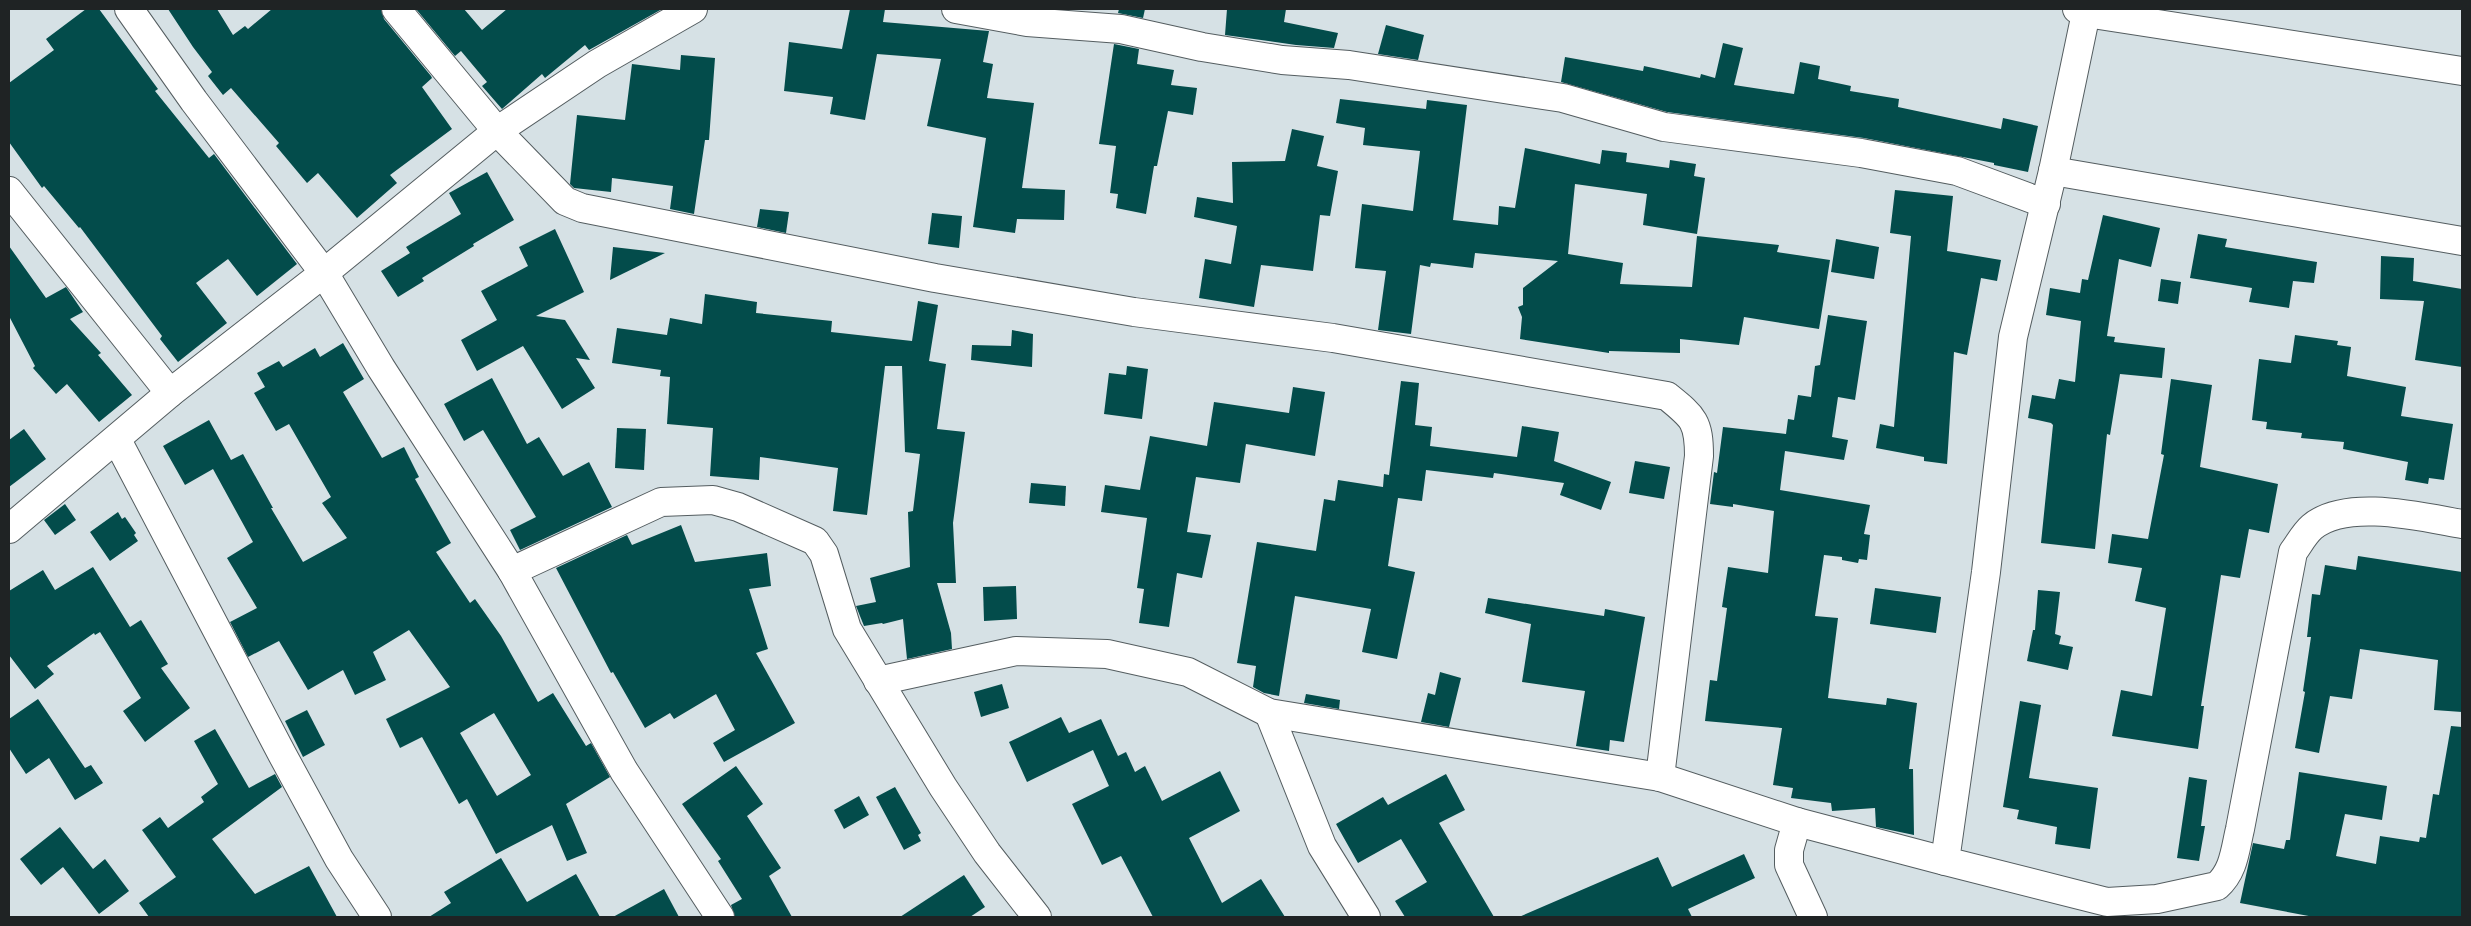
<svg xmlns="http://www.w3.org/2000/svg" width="2471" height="926" font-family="Lora,serif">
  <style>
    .building { fill: #034c4b; fill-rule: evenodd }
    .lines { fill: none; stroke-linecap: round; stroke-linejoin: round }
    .minor-casing { stroke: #545d60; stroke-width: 30 }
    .minor { stroke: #fff; stroke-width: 28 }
  </style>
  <rect width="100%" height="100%" fill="#d6e1e5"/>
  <!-- building -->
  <g class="building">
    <path d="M 86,9 L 99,9 L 158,89 L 155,91 L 209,158 L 214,154 L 297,264 L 257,296 L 228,259 L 196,283 L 227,323 L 178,362 L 160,339 L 162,336 L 80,227 L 79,228 L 44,186 L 42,188 L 9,142 L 9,83 L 54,50 L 46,39 Z"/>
    <path d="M 168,9 L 217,9 L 233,35 L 245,26 L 248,29 L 272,9 L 381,9 L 384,19 L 431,76 L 432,78 L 422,87 L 452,129 L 390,175 L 397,183 L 357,218 L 318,173 L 307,183 L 276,146 L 279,143 L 231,88 L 223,95 L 208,76 L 212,72 L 193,47 Z"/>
    <path d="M 416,9 L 464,9 L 482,30 L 507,9 L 662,9 L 589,50 L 585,45 L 545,78 L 542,74 L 502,109 L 482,86 L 487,82 L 461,51 L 455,56 Z"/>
    <path d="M 850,9 L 885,9 L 883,22 L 989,31 L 983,62 L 993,64 L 987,98 L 1034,103 L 1022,188 L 1065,190 L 1064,220 L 1017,219 L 1015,233 L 973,227 L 986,138 L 927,126 L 941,59 L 877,54 L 865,120 L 830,114 L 833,97 L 784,91 L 789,42 L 842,49 Z"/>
    <path d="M 1119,9 L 1145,9 L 1143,18 L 1118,13 Z"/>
    <path d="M 1227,9 L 1286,9 L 1284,22 L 1338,33 L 1334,48 L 1296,45 L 1225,35 Z"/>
    <path d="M 1386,25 L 1424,35 L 1418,60 L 1378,54 Z"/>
    <path d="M 1723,43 L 1743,48 L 1734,85 L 1794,94 L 1800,62 L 1820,66 L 1818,79 L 1851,86 L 1850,91 L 1899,99 L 1898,107 L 2001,129 L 2003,118 L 2038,126 L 2028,172 L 1994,165 L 1994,163 L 1864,138 L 1667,112 L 1561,82 L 1565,57 L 1643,71 L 1644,66 L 1700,78 L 1701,74 L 1715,78 Z"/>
    <path d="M 1114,44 L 1139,49 L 1137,64 L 1174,70 L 1171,85 L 1197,88 L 1193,115 L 1168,111 L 1157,166 L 1154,166 L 1146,214 L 1116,208 L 1118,194 L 1110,193 L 1116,146 L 1099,144 Z"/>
    <path d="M 681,55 L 715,58 L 709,140 L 705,140 L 694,214 L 670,209 L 673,186 L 612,178 L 611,192 L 574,188 L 570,184 L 577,115 L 625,120 L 632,64 L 680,70 Z"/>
    <path d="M 1340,99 L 1426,109 L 1427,100 L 1467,105 L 1453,220 L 1498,225 L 1499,206 L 1515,208 L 1525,148 L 1600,164 L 1602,150 L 1627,153 L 1626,162 L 1669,168 L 1670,160 L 1696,164 L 1694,176 L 1705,178 L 1697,234 L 1643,225 L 1647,194 L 1575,184 L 1568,254 L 1623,263 L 1620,284 L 1692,287 L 1697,236 L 1779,245 L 1777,252 L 1830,260 L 1819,329 L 1744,317 L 1739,345 L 1680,339 L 1680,353 L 1609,351 L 1609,353 L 1520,339 L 1522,317 L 1518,307 L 1523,305 L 1523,288 L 1558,261 L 1475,253 L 1473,268 L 1431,263 L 1430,267 L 1420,265 L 1411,334 L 1378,330 L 1386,271 L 1355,268 L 1362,204 L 1413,211 L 1420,151 L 1363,145 L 1365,128 L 1336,123 Z"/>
    <path d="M 1292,129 L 1324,136 L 1317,166 L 1338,171 L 1330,216 L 1320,215 L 1313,271 L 1261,265 L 1254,307 L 1199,298 L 1205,259 L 1231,264 L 1237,226 L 1194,217 L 1197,197 L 1233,203 L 1232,162 L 1285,161 Z"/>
    <path d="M 487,172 L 514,220 L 473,244 L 474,246 L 422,278 L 424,281 L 398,297 L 381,271 L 410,253 L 406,247 L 461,214 L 449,193 Z"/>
    <path d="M 1895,190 L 1953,196 L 1947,251 L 2001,260 L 1997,281 L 1981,278 L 1967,355 L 1954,352 L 1947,464 L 1924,461 L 1924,457 L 1876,448 L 1880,424 L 1894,427 L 1911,236 L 1890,233 Z"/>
    <path d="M 760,209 L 789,212 L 786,233 L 757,227 Z"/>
    <path d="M 932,213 L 962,216 L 959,248 L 928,244 Z"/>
    <path d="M 2103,215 L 2160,228 L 2151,267 L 2119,259 L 2107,336 L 2115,337 L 2114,342 L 2165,348 L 2162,378 L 2120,374 L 2110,435 L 2107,434 L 2095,549 L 2041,543 L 2053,425 L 2051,423 L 2028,418 L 2032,395 L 2055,399 L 2059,379 L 2075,382 L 2081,321 L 2046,315 L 2050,288 L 2080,293 L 2082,279 L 2088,280 Z"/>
    <path d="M 555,229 L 584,292 L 536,316 L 565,320 L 590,360 L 576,358 L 595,388 L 562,409 L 523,346 L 477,371 L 461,340 L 497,320 L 481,291 L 528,266 L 519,247 Z"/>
    <path d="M 2198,234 L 2227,239 L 2225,247 L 2317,262 L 2314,283 L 2293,281 L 2289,308 L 2249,302 L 2252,288 L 2190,278 Z"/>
    <path d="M 1836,239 L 1879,247 L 1874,279 L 1831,272 Z"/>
    <path d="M 9,246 L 46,298 L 66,287 L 83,312 L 70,319 L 101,353 L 98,355 L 132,395 L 99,422 L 67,384 L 56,394 L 33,368 L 35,366 L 9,316 Z"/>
    <path d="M 613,247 L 665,253 L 610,280 Z"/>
    <path d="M 2381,256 L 2414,258 L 2413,281 L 2462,289 L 2462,367 L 2415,360 L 2424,301 L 2380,299 Z"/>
    <path d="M 2161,279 L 2181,282 L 2178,304 L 2158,301 Z"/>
    <path d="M 705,294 L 757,302 L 756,313 L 832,321 L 831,332 L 912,341 L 918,301 L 938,305 L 929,361 L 946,364 L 937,429 L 965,432 L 953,523 L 956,583 L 937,583 L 951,633 L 952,649 L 907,659 L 903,619 L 883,624 L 882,623 L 864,626 L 856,606 L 876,602 L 870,578 L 910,567 L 908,512 L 913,511 L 920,454 L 905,452 L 902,366 L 885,366 L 867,515 L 833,511 L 838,468 L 760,457 L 759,480 L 710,476 L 713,428 L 667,424 L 670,377 L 660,376 L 661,370 L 612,363 L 617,328 L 667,335 L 670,318 L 702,324 Z"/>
    <path d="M 1828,315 L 1867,321 L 1855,400 L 1838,397 L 1832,437 L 1848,440 L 1844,460 L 1785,451 L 1780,490 L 1870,505 L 1864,534 L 1870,535 L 1867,560 L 1859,559 L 1858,563 L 1842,560 L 1842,557 L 1824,555 L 1815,616 L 1838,618 L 1828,698 L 1886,705 L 1887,698 L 1917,703 L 1909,769 L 1913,769 L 1914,835 L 1876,827 L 1875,808 L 1832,811 L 1831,803 L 1791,798 L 1793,788 L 1773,785 L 1782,728 L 1705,721 L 1710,680 L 1717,681 L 1727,608 L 1722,607 L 1728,567 L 1768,573 L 1774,511 L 1733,504 L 1733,507 L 1710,504 L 1714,472 L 1717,473 L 1723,427 L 1786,434 L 1788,419 L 1794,420 L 1798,395 L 1811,397 L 1815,366 L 1820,365 Z"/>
    <path d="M 1012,330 L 1033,334 L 1032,367 L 971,360 L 972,345 L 1011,346 Z"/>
    <path d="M 2295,335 L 2338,341 L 2337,345 L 2351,347 L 2347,376 L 2406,387 L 2401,416 L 2453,424 L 2444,480 L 2429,478 L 2428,484 L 2405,480 L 2408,462 L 2343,449 L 2344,442 L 2301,438 L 2302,433 L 2266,429 L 2267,422 L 2252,420 L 2259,359 L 2291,363 Z"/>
    <path d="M 343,343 L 364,379 L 343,392 L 382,458 L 404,447 L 419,477 L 415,479 L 451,543 L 436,552 L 470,603 L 475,599 L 501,636 L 538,702 L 553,693 L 586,746 L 591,743 L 610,777 L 566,804 L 587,853 L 567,861 L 552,825 L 496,854 L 467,799 L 459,804 L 422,737 L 400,748 L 386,719 L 450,687 L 409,630 L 373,652 L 386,680 L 355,695 L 343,670 L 308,690 L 279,641 L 248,657 L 230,622 L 257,608 L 227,558 L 253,542 L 213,469 L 185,485 L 163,446 L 209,420 L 231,460 L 243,454 L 273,508 L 271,508 L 303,562 L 347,538 L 322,503 L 331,497 L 289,424 L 276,431 L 254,393 L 265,387 L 257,373 L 279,361 L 283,367 L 315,348 L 320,357 ZM 494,713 L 531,775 L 497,796 L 460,733 Z"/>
    <path d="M 1127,366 L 1148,369 L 1142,419 L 1104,414 L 1109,373 L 1126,375 Z"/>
    <path d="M 492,378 L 527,444 L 539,437 L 563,476 L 589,462 L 612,507 L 520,550 L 510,530 L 536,517 L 483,430 L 464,441 L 444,404 Z"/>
    <path d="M 2171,379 L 2212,385 L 2200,467 L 2278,484 L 2269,533 L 2249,529 L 2240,578 L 2221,575 L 2201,706 L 2204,706 L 2198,749 L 2112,736 L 2121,690 L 2152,696 L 2166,608 L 2135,601 L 2142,568 L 2108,563 L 2112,534 L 2148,539 L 2164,455 L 2161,454 Z"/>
    <path d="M 1401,381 L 1419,383 L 1415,425 L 1432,427 L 1430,446 L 1517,457 L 1522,426 L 1559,432 L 1554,461 L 1611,482 L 1601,510 L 1560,495 L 1564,483 L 1494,473 L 1493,478 L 1426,470 L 1422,501 L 1398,498 L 1388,566 L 1415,572 L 1397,659 L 1362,652 L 1371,609 L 1295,596 L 1279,696 L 1264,693 L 1253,687 L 1256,666 L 1237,663 L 1257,542 L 1316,551 L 1324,499 L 1335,501 L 1338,480 L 1383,487 L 1384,474 L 1389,475 Z"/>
    <path d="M 1293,387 L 1325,392 L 1315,456 L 1246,444 L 1240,483 L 1196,477 L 1187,532 L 1211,535 L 1202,578 L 1177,573 L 1169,627 L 1139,623 L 1144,589 L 1137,588 L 1147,518 L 1101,512 L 1105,485 L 1140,490 L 1150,436 L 1207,446 L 1214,402 L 1289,413 Z"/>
    <path d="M 617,428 L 646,429 L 644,470 L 615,468 Z"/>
    <path d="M 24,429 L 46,459 L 9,487 L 9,440 Z"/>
    <path d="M 1635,461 L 1670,467 L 1664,499 L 1629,493 Z"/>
    <path d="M 1031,483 L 1066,486 L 1065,506 L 1029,503 Z"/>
    <path d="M 65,504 L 76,520 L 55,535 L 44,520 Z"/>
    <path d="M 118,512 L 122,519 L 125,517 L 136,533 L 134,535 L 138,541 L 110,561 L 90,532 Z"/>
    <path d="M 681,525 L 695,562 L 767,553 L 771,586 L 749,589 L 768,649 L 756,653 L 795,723 L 724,762 L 713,743 L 735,730 L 716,694 L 674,719 L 670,713 L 645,728 L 613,672 L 611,673 L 556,568 L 627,535 L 632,545 Z"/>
    <path d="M 2358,556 L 2462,572 L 2462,712 L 2434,710 L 2438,660 L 2360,649 L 2352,699 L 2330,696 L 2319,753 L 2295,748 L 2305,692 L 2303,691 L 2311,637 L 2307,637 L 2312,594 L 2320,595 L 2325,565 L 2356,570 Z"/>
    <path d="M 93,567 L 130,627 L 141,620 L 168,664 L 161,668 L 190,708 L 145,742 L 123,711 L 141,698 L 100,632 L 95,635 L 94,633 L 47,666 L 54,674 L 35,689 L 9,655 L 9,591 L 43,570 L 55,590 Z"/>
    <path d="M 1016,586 L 1017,619 L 984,621 L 983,587 Z"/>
    <path d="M 1875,588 L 1941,597 L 1936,633 L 1870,624 Z"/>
    <path d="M 2038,590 L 2060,592 L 2055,634 L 2061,636 L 2059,644 L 2073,647 L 2068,670 L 2027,661 L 2033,630 L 2035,630 Z"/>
    <path d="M 1488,598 L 1604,616 L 1605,609 L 1645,617 L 1624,742 L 1610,740 L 1609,751 L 1576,746 L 1585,691 L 1522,682 L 1531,624 L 1485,613 Z"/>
    <path d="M 1440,672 L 1461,678 L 1449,727 L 1421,722 L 1428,693 L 1435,695 Z"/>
    <path d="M 1002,684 L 1009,708 L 981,717 L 974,692 Z"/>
    <path d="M 1306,694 L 1340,700 L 1339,709 L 1304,703 Z"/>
    <path d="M 38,699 L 85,768 L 91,765 L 103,783 L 75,800 L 49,758 L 26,774 L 9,748 L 9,719 Z"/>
    <path d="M 2020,701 L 2041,705 L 2029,778 L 2098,788 L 2090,849 L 2055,844 L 2057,827 L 2017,819 L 2019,810 L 2003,807 Z"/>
    <path d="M 307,710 L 325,745 L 303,757 L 285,721 Z"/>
    <path d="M 1061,717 L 1069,733 L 1101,719 L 1118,756 L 1126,752 L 1135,772 L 1145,766 L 1162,801 L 1220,771 L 1240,811 L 1189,838 L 1222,903 L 1261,879 L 1285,917 L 1153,917 L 1121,856 L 1102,865 L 1072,804 L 1109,786 L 1093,750 L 1027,782 L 1009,742 Z"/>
    <path d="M 2451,726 L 2462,727 L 2462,917 L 2314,917 L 2240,903 L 2253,843 L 2284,849 L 2286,840 L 2290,840 L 2299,772 L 2387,786 L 2382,820 L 2345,814 L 2336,856 L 2376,864 L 2380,836 L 2419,842 L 2420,837 L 2426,838 L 2433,794 L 2439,795 Z"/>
    <path d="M 215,729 L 249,788 L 275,774 L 282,787 L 212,839 L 255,894 L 309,866 L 337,917 L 149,917 L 139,903 L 176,877 L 142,830 L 160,817 L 168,828 L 204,802 L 201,797 L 218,784 L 194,741 Z"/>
    <path d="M 736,766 L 763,804 L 747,816 L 781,868 L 769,876 L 792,917 L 735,917 L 731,905 L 742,899 L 718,861 L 721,859 L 682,804 Z"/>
    <path d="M 1446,774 L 1465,810 L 1439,823 L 1494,917 L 1405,917 L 1395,901 L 1427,882 L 1401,839 L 1358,863 L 1336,824 L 1383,797 L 1388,805 Z"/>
    <path d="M 2189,777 L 2207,780 L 2201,826 L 2205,826 L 2199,861 L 2177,858 Z"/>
    <path d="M 895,787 L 921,833 L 918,835 L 921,841 L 904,850 L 876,797 Z"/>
    <path d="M 859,796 L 869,815 L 844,829 L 834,810 Z"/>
    <path d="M 60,827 L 93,869 L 105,859 L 129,891 L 99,914 L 63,867 L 41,885 L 20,859 Z"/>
    <path d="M 1744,854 L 1755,878 L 1688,909 L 1692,917 L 1519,917 L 1658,857 L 1672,887 Z"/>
    <path d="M 501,858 L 527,902 L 576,874 L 600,917 L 429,917 L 451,903 L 444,892 Z"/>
    <path d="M 964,875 L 985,907 L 970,917 L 900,917 Z"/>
    <path d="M 664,889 L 679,917 L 613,917 Z"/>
  </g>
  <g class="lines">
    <defs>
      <g id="minor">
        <path d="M 129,9 L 194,101 L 324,273 L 381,368 L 512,571 L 624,771 L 720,917"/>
        <path d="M 396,9 L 497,131 L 565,201 L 582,208 L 935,278 L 1134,312 L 1333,338 L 1667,396 C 1693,417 1699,421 1699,456 L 1660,777"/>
        <path d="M 956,9 L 1027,22 L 1121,29 L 1202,47 L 1282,60 L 1349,65 L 1563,98 L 1664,127 L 1861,153 L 1957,171 L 2046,204"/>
        <path d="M 2077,9 L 2086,13 L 2462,71"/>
        <path d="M 2086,13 L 2053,171 L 2013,337 L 1986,572 L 1945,861 L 2107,902 L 2157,899 L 2217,886 C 2234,871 2235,850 2240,829 L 2293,552 C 2299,544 2304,534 2312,527 C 2346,498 2422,517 2462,524"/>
        <path d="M 2053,171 L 2462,241"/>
        <path d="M 9,191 L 170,393"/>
        <path d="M 117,440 L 282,754 L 339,859 L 377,917"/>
        <path d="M 9,529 L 170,393 L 324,273 L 497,131 L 597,64 L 693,9"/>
        <path d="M 512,571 L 661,502 L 713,500 L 738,507 L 815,541 L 824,554 L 847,629 L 943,787 L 987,853 L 1037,917"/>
        <path d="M 878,681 L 1016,651 L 1107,654 L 1188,672 L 1269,713 L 1660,777 L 1797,822 L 1945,861"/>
        <path d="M 1269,713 L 1322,846 L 1366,917"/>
        <path d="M 1797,822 L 1789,850 L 1789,865 L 1813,917"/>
      </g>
    </defs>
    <!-- minor casing -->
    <use href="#minor" class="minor-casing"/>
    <!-- minor -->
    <use href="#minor" class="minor"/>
  </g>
  <!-- border -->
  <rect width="2471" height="926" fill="none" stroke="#1f2324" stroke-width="20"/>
</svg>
